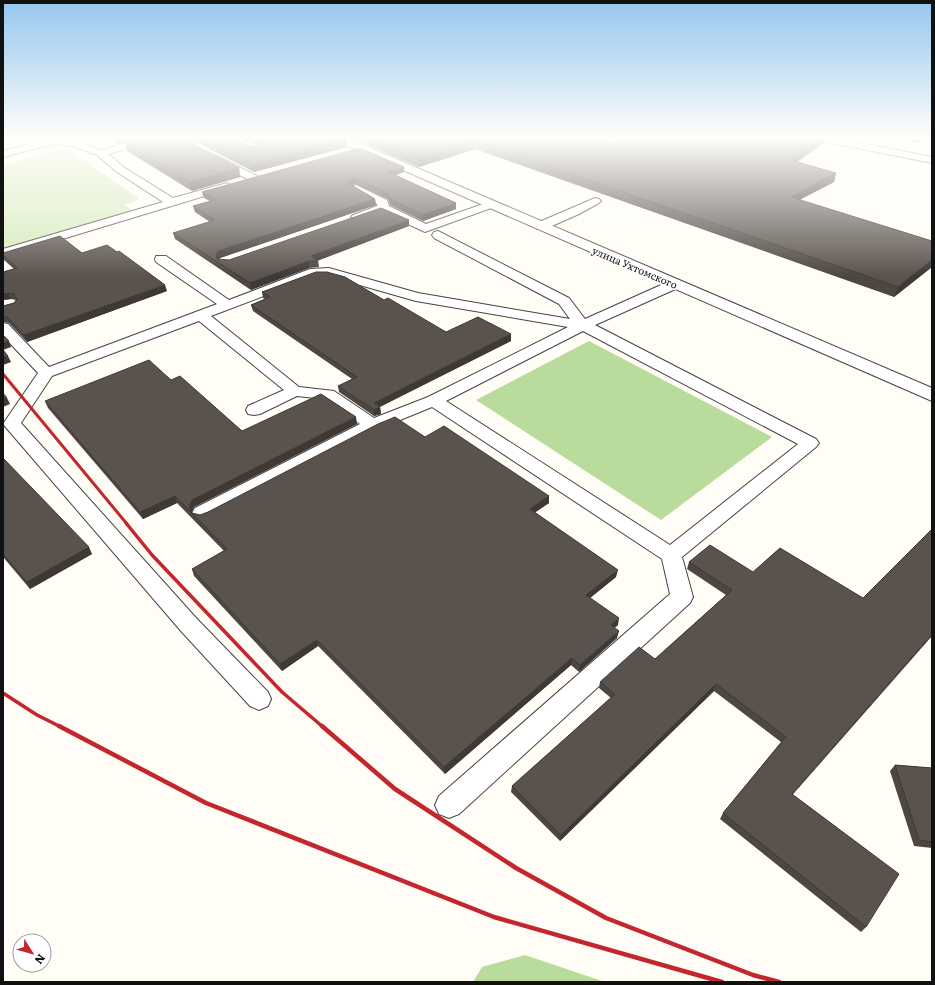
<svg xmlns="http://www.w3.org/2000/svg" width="935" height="985" font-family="Literata,serif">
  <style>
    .green { fill: #d5ebbd }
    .forest { fill: #b9dc9c }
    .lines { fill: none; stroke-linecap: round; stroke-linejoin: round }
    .lane-casing { stroke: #444; stroke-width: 2 }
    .street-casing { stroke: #444; stroke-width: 2 }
    .lane { fill: #fff; fill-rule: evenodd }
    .street { fill: #fff; fill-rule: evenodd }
    .rail-far2 { stroke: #c4262e; stroke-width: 3 }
    .rail-far1 { stroke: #c4262e; stroke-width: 3.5 }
    .rail { stroke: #c4262e; stroke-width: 4.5 }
    .wall { fill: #4d4742 }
    .shaded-wall { fill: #3f3936 }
    .building { fill: #5a524d; stroke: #3f3936 }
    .labels { text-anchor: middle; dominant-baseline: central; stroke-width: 4; stroke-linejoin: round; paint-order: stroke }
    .far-street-label { font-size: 10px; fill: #111; stroke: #fff }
  </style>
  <rect width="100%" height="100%" fill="#fffdf5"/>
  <!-- green -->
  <path class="green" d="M 66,148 L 140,199 L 124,205 L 132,210 L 3,249 L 3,165 Z"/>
  <!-- forest -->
  <g class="forest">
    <path d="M 589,341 L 772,437 L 661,520 L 476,400 Z"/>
    <path d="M 525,955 L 605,982 L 473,982 L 482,967 Z"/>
  </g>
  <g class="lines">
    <defs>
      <g id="lane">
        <path d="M 59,138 L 81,143 L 101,150 L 139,140 L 142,141 L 144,143 L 142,145 L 108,154 L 125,168 L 173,198 L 227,183 L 232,186 L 231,188 L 3,257 L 3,249 L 163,202 L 117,172 L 97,155 L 75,147 L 59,144 L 41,147 L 3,157 L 3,151 L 40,141 Z"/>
        <path d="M 817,138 L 836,138 L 932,157 L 932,163 L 822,141 Z"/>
        <path d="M 215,155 L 257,176 L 258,178 L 257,180 L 249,180 L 211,160 L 210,158 Z"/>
        <path d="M 356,185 L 387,200 L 389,206 L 426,224 L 486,203 L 494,203 L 496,205 L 494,207 L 425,232 L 382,212 L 361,219 L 353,219 L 351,217 L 353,215 L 377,206 L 377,204 L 352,190 L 350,188 Z"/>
        <path d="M 595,198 L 599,199 L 601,201 L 599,203 L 579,214 L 545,229 L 537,229 L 535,226 L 537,223 Z"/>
        <path d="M 438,231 L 569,298 L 585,319 L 670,281 L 680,281 L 682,284 L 680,287 L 595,325 L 816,439 L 819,443 L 816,447 L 682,557 L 693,597 L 690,603 L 459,814 L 449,818 L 439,814 L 435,805 L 439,796 L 670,594 L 662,559 L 432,407 L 378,429 L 209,518 L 202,520 L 195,518 L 192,513 L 195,508 L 360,424 L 324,399 L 297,396 L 260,414 L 254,415 L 248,414 L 246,410 L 248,406 L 284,390 L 199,321 L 52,376 L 21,423 L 197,619 L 268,692 L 271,699 L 268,706 L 259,710 L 250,706 L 181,631 L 3,424 L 38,373 L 3,336 L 3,323 L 8,324 L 49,367 L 217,304 L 156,262 L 155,259 L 156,256 L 166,256 L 229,300 L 310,269 L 329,268 L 418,293 L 570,319 L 559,304 L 434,238 L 432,235 L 434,232 ZM 317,276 L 328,276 L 416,301 L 568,327 L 428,397 L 374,418 L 334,391 L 299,387 L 211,316 ZM 583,331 L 798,444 L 670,545 L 446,401 Z"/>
      </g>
      <path id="street" d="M 332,138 L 347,138 L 932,388 L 932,401 L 334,140 Z"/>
    </defs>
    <!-- lane casing -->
    <use href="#lane" class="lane-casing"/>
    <!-- street casing -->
    <use href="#street" class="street-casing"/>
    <!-- lane -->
    <use href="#lane" class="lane"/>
    <!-- street -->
    <use href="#street" class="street"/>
    <!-- rail-far2 -->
    <path class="rail-far2" d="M 3,374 L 127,524"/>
    <!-- rail-far1 -->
    <g class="rail-far1">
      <path d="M 126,523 L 152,555 L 282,692 L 323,727"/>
      <path d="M 3,693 L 37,715 L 61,727"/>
    </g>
    <!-- rail -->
    <g class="rail">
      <path d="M 59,726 L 206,803 L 494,917 L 722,982"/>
      <path d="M 322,726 L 395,789 L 516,868 L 606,918 L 753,975 L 779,982"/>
    </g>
  </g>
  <!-- wall -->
  <g class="wall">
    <path d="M 107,138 L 231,138 L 251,146 L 259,146 L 238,138 L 343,138 L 347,147 L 254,172 L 196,142 L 189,142 L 239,168 L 240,177 L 192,191 L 127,151 L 125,142 L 139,139 L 117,144 Z"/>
    <path d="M 351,138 L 598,138 L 613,143 L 824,143 L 797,162 L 836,173 L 834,182 L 799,200 L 932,241 L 932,267 L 894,297 L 475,149 L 419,167 Z"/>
    <path d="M 891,138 L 923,138 L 918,143 Z"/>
    <path d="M 404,172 L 396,175 L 456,203 L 456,209 L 423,221 L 390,205 L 388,199 L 355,184 L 352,185 L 375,199 L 376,205 L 220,258 L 219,259 L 229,260 L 409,226 L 318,260 L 319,267 L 309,268 L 251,290 L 175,239 L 173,233 L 210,222 L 195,212 L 193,206 L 210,201 L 204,198 L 202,192 Z"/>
    <path d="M 3,253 L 82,253 L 167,291 L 27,342 L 9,323 L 3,322 L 3,306 L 14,303 L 16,300 L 11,299 L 3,300 L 14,269 L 4,260 Z"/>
    <path d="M 262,292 L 384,300 L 446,332 L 511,334 L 511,341 L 380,407 L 381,414 L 374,416 L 339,392 L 338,386 L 352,379 L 253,311 L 251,305 L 265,299 L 263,298 Z"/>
    <path d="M 171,380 L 242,431 L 357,424 L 194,507 L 192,512 L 192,513 L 200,515 L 208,512 L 425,437 L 549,496 L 549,503 L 535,512 L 616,577 L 590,598 L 618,625 L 614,628 L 617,638 L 579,672 L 571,665 L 445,774 L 318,646 L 282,671 L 194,576 L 192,569 L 224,551 L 177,503 L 143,519 L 48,408 L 45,401 Z"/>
    <path d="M 3,458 L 92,554 L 30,589 L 3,557 Z"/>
    <path d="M 780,548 L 793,795 L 866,927 L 861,932 L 720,819 L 723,813 L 781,742 L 714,691 L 560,841 L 511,792 L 512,786 L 611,698 L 599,688 L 600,682 L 655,659 L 726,595 L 687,569 L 689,562 L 753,572 Z"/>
    <path d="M 895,765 L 932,768 L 932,848 L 914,846 L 890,771 Z"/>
  </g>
  <!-- shaded-wall -->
  <g class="shaded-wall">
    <path d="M 115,138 L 138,138 L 139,139 L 117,144 Z"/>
    <path d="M 184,138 L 188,138 L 189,142 L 186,145 Z"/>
    <path d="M 822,138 L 825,138 L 824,143 L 788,168 L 790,160 Z"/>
    <path d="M 920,138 L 923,138 L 918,143 Z"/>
    <path d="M 346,139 L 347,147 L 254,172 L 253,164 Z"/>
    <path d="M 475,141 L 475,149 L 419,167 L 419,159 Z"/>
    <path d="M 404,167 L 404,172 L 389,177 L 388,172 Z"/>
    <path d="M 239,168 L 240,177 L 192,191 L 190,182 Z"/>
    <path d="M 836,173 L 834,182 L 788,206 L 791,197 Z"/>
    <path d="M 355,178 L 355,184 L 349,187 L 348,183 L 349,181 Z"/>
    <path d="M 375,199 L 376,205 L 220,258 L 218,262 L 216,255 L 218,251 Z"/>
    <path d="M 456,203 L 456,209 L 423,221 L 423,215 Z"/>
    <path d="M 409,220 L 409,226 L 317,261 L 311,256 Z"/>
    <path d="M 932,260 L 932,267 L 894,297 L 898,287 Z"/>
    <path d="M 309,261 L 309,268 L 251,290 L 250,283 Z"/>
    <path d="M 165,285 L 167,291 L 27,342 L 24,335 Z"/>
    <path d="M 8,293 L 11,299 L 3,300 L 3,294 Z"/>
    <path d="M 511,334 L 511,341 L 375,409 L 380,407 L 381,414 L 374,416 L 374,403 Z"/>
    <path d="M 9,341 L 11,347 L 3,350 L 3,343 Z"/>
    <path d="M 8,356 L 11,362 L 3,365 L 3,357 Z"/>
    <path d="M 7,398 L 10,404 L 3,407 L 3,399 Z"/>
    <path d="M 356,417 L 357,424 L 194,507 L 191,513 L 189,507 L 192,500 Z"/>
    <path d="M 175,496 L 177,503 L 143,519 L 140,512 Z"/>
    <path d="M 549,496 L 549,503 L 530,516 L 530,509 Z"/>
    <path d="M 89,547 L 92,554 L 30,589 L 27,582 Z"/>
    <path d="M 618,570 L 616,577 L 585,602 L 586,595 Z"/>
    <path d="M 619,618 L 618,625 L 610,632 L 611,625 Z"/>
    <path d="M 619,631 L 617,638 L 579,672 L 580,665 Z"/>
    <path d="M 932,634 L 932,636 L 788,800 L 792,794 Z"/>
    <path d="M 317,640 L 318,646 L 282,671 L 280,664 Z"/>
    <path d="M 572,658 L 571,665 L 445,774 L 444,767 Z"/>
    <path d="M 716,684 L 714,691 L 560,841 L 561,835 Z"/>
  </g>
  <!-- building -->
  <g class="building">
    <path d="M 141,138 L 184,138 L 186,140 L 239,168 L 190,182 L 125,142 Z"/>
    <path d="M 202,138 L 231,138 L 251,146 L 260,146 L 262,144 L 260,140 L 256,138 L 343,138 L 346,139 L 253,164 Z"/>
    <path d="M 369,138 L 598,138 L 613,143 L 622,138 L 822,138 L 790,160 L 836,173 L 791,197 L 932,241 L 932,260 L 898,287 L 475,141 L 419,159 Z"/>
    <path d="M 360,148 L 404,167 L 388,172 L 456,203 L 423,215 L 390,199 L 387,193 L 355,178 L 349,181 L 348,183 L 375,199 L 218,251 L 216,255 L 217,259 L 229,260 L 381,208 L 409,220 L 311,256 L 318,261 L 309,261 L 250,283 L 173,233 L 215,220 L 193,206 L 215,200 L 202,192 Z"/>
    <path d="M 60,236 L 82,253 L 107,245 L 117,252 L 119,251 L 165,285 L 24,335 L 7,317 L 3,316 L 3,306 L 14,303 L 17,299 L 14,294 L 8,293 L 3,294 L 3,272 L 17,268 L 3,255 L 3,253 Z"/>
    <path d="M 316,272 L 327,272 L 345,277 L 384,300 L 388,298 L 446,332 L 478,317 L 511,334 L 374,403 L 380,407 L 374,410 L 338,386 L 357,377 L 251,305 L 270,297 L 262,292 Z"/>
    <path d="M 3,335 L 9,341 L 3,343 Z"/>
    <path d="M 3,350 L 8,356 L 3,357 Z"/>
    <path d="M 149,360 L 171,380 L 180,376 L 242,431 L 321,394 L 356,417 L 192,500 L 189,507 L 192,513 L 200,515 L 208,512 L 378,424 L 395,417 L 425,437 L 444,426 L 549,496 L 530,509 L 618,570 L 586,595 L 619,618 L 611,625 L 619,631 L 580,665 L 572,658 L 444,767 L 317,640 L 280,664 L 192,569 L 227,549 L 175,496 L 140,512 L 45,401 Z"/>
    <path d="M 3,393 L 7,398 L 3,399 Z"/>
    <path d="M 3,458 L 89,547 L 27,582 L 3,554 Z"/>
    <path d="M 932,529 L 932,634 L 792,794 L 899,874 L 866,927 L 723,813 L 786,737 L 716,684 L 561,835 L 512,786 L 615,694 L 600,682 L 639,647 L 655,659 L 732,590 L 689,562 L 710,545 L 753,572 L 780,548 L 863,598 Z"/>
    <path d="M 895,765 L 932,768 L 932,842 L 919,840 Z"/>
  </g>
  <!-- sky -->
  <linearGradient id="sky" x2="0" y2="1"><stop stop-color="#95c6ee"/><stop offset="0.5" stop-color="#fffefa"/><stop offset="1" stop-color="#fffefa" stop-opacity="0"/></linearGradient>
  <rect width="935" height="276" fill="url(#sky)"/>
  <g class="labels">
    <!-- far-street labels -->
    <g class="far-street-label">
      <text transform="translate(635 267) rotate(23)">улица Ухтомского</text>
    </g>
  </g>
  <!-- border -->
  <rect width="935" height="985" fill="none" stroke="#111111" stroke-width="8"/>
  <!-- north arrow -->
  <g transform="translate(32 953) rotate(127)"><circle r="19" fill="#ffffff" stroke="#a0a0a0"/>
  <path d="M0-3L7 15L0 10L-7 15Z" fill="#c4262e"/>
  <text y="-6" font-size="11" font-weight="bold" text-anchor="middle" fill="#111111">N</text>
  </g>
</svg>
